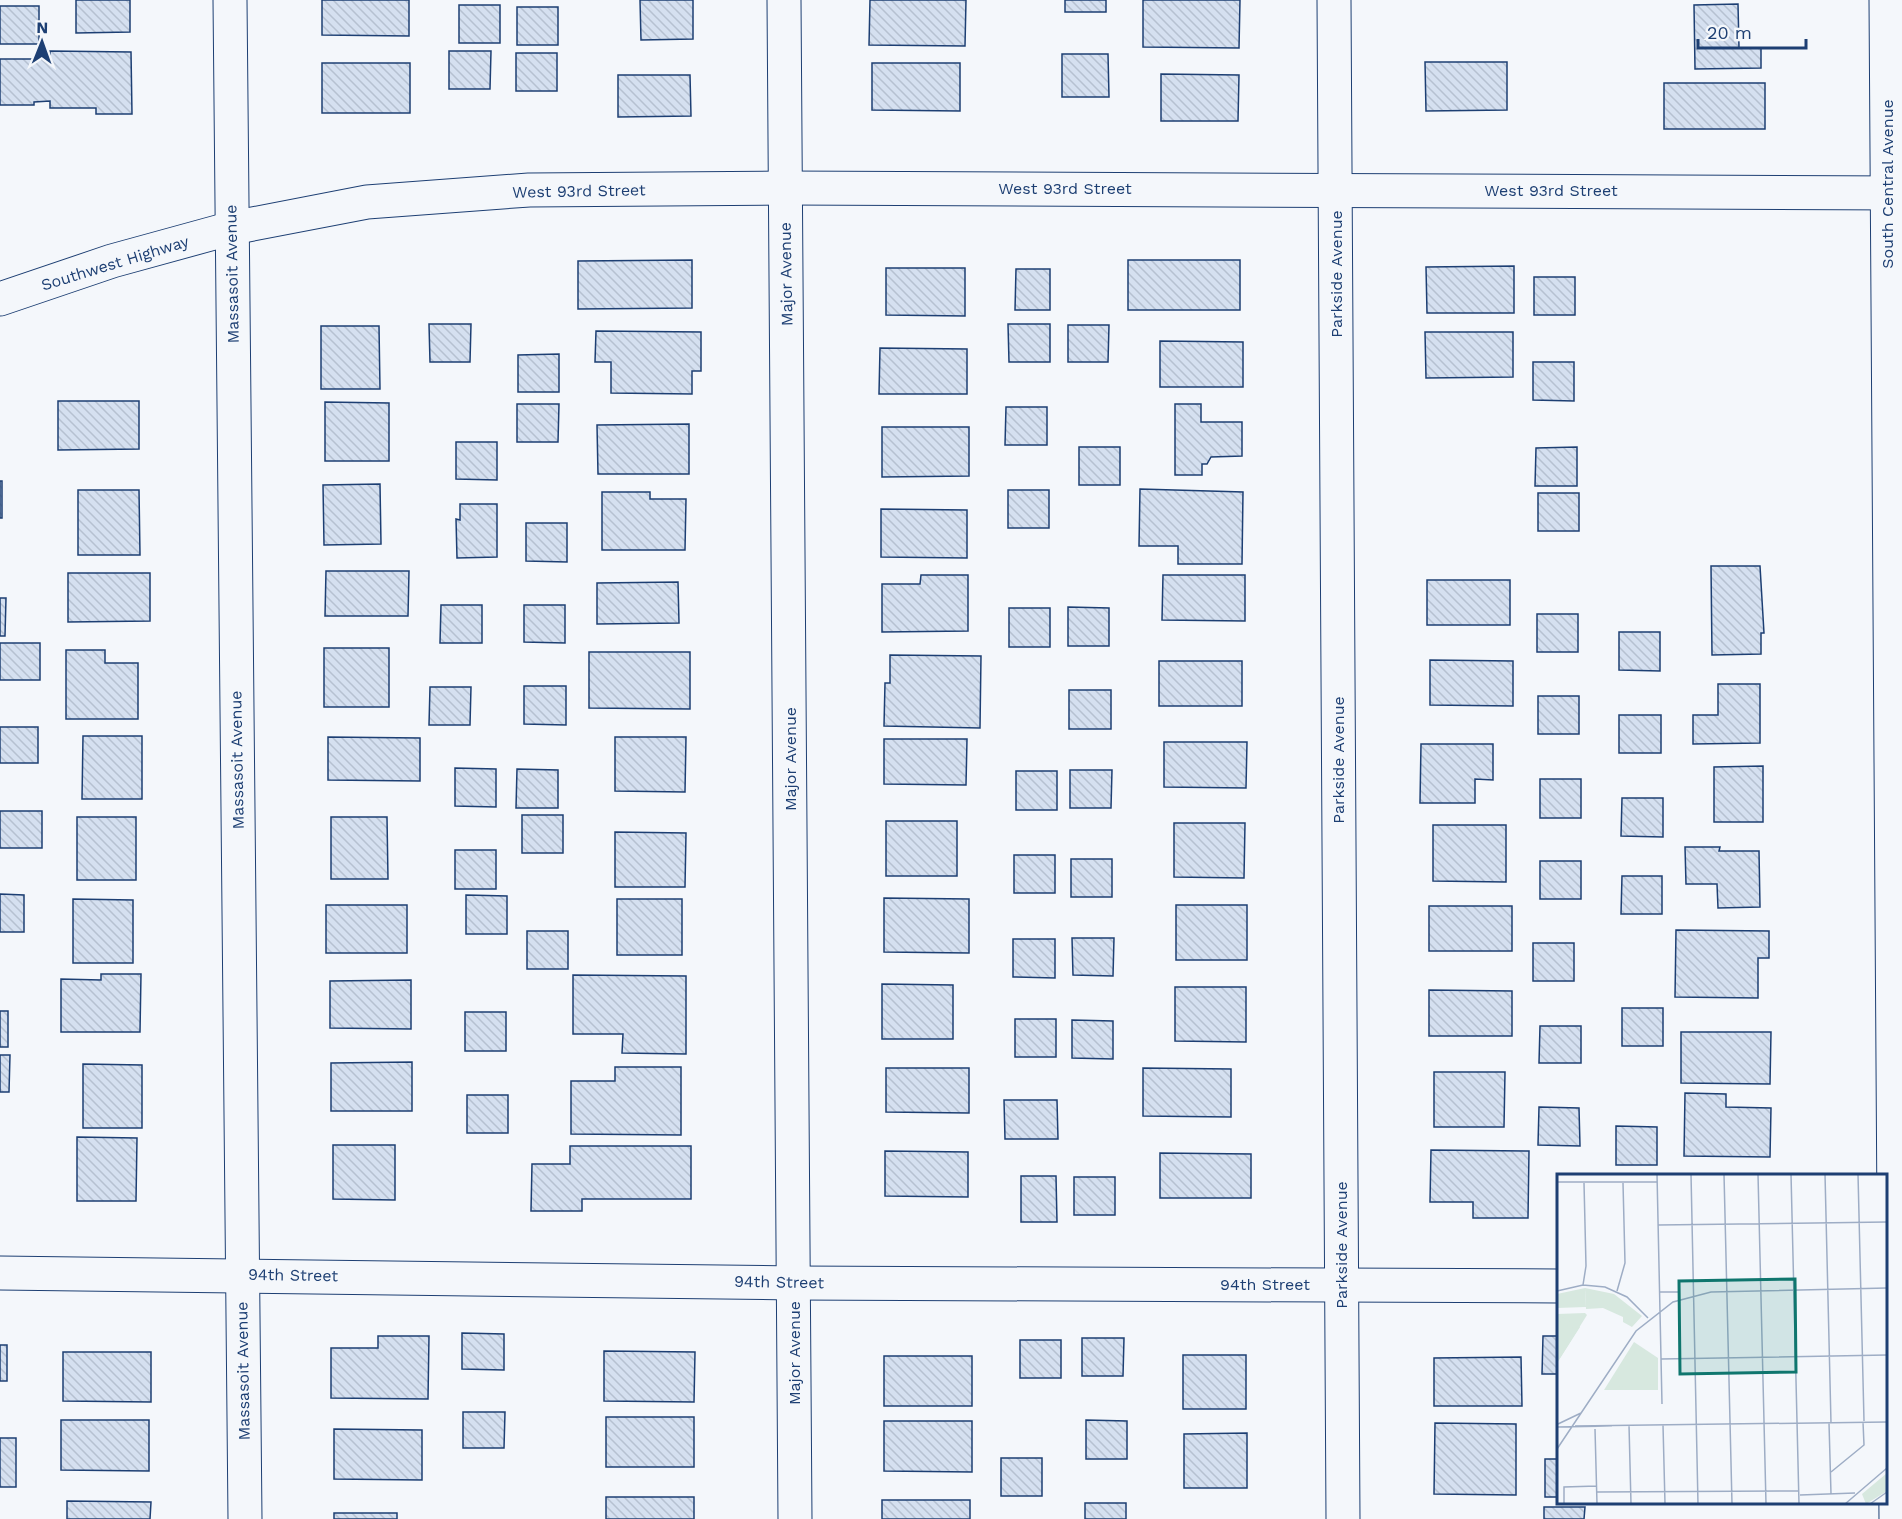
<svg xmlns="http://www.w3.org/2000/svg" width="1902" height="1519" font-family="'Work Sans',sans-serif">
  <style>
    .building { fill: url(#building-back-hatch); stroke: #1d3f73; stroke-width: 1.5 }
    .lines { fill: none; stroke-linecap: round; stroke-linejoin: round }
    .minor-casing { stroke: #1d3f73; stroke-width: 35 }
    .tertiary-casing { stroke: #1d3f73; stroke-width: 35 }
    .primary-casing { stroke: #1d3f73; stroke-width: 35 }
    .minor { stroke: #f4f7fb; stroke-width: 33 }
    .tertiary { stroke: #f4f7fb; stroke-width: 33 }
    .primary { stroke: #f4f7fb; stroke-width: 33 }
    .labels { text-anchor: middle; dominant-baseline: central; stroke-width: 4.5; stroke-linejoin: round; paint-order: stroke }
    .street-label { font-size: 16px; fill: #1d3f73; stroke: #f4f7fb }
    .inset-road { fill: none; stroke: #9eadc5; stroke-width: 1.5 }
    .view { fill: #0f766e; fill-opacity: 0.15; stroke: #0f766e; stroke-width: 3 }
    .inset-edge { fill: none; stroke: #1d3f73; stroke-width: 3 }
  </style>
  <defs>
    <pattern id="building-back-hatch" width="6" height="6" patternUnits="userSpaceOnUse" patternTransform="scale(1.5)"><rect width="6" height="6" fill="#d5e0f0"/><path d="M-1 5l2 2M0 0l6 6M5-1l2 2" fill="none" stroke="#b6c1d1"/></pattern>
  </defs>
  <rect width="100%" height="100%" fill="#f4f7fb"/>
  <!-- building -->
  <g class="building">
    <path d="M 76,0 L 130,0 L 130,32 L 76,33 Z"/>
    <path d="M 322,0 L 409,0 L 409,36 L 322,35 Z"/>
    <path d="M 640,0 L 693,0 L 693,39 L 641,40 Z"/>
    <path d="M 870,0 L 966,0 L 965,46 L 869,45 Z"/>
    <rect x="1065" y="0" width="41" height="12"/>
    <path d="M 1143,0 L 1240,0 L 1239,48 L 1143,47 Z"/>
    <path d="M 1738,4 L 1739,48 L 1761,48 L 1761,68 L 1695,69 L 1694,5 Z"/>
    <rect x="459" y="5" width="41" height="38"/>
    <rect x="0" y="6" width="39" height="38"/>
    <rect x="517" y="7" width="41" height="38"/>
    <path d="M 50,51 L 131,52 L 132,114 L 96,114 L 96,108 L 50,108 L 50,101 L 34,102 L 34,105 L 0,105 L 0,59 L 50,59 Z"/>
    <path d="M 449,51 L 491,51 L 490,89 L 449,89 Z"/>
    <rect x="516" y="53" width="41" height="38"/>
    <path d="M 1062,54 L 1108,54 L 1109,97 L 1062,97 Z"/>
    <path d="M 1425,62 L 1507,62 L 1507,110 L 1426,111 Z"/>
    <rect x="322" y="63" width="88" height="50"/>
    <path d="M 872,63 L 960,63 L 960,111 L 872,110 Z"/>
    <path d="M 1161,74 L 1239,75 L 1238,121 L 1161,121 Z"/>
    <path d="M 618,75 L 690,75 L 691,116 L 618,117 Z"/>
    <rect x="1664" y="83" width="101" height="46"/>
    <path d="M 692,260 L 692,308 L 578,309 L 578,261 Z"/>
    <rect x="1128" y="260" width="112" height="50"/>
    <path d="M 1514,266 L 1514,313 L 1427,313 L 1426,267 Z"/>
    <path d="M 886,268 L 965,268 L 965,316 L 886,315 Z"/>
    <path d="M 1016,269 L 1050,269 L 1050,310 L 1015,310 Z"/>
    <rect x="1534" y="277" width="41" height="38"/>
    <path d="M 429,324 L 471,324 L 470,362 L 430,362 Z"/>
    <path d="M 1008,324 L 1050,324 L 1050,362 L 1009,362 Z"/>
    <path d="M 1068,325 L 1109,325 L 1108,362 L 1068,362 Z"/>
    <path d="M 321,326 L 379,326 L 380,389 L 321,389 Z"/>
    <path d="M 596,331 L 701,332 L 701,371 L 692,371 L 692,394 L 611,393 L 611,362 L 595,362 Z"/>
    <path d="M 1425,332 L 1513,332 L 1513,377 L 1426,378 Z"/>
    <path d="M 1160,341 L 1243,342 L 1243,387 L 1160,387 Z"/>
    <path d="M 880,348 L 967,349 L 967,394 L 879,394 Z"/>
    <path d="M 559,354 L 559,392 L 518,392 L 518,355 Z"/>
    <path d="M 1533,362 L 1574,362 L 1574,401 L 1533,400 Z"/>
    <path d="M 58,401 L 139,401 L 139,449 L 58,450 Z"/>
    <path d="M 325,402 L 389,403 L 389,461 L 325,461 Z"/>
    <path d="M 517,404 L 559,404 L 558,442 L 517,442 Z"/>
    <path d="M 1175,404 L 1201,404 L 1201,422 L 1242,422 L 1242,456 L 1211,457 L 1207,464 L 1202,464 L 1202,475 L 1175,475 Z"/>
    <path d="M 1006,407 L 1047,407 L 1047,445 L 1005,445 Z"/>
    <path d="M 689,424 L 689,474 L 598,474 L 597,425 Z"/>
    <path d="M 882,427 L 969,427 L 969,476 L 882,477 Z"/>
    <path d="M 456,442 L 497,442 L 497,480 L 456,479 Z"/>
    <rect x="1079" y="447" width="41" height="38"/>
    <path d="M 1577,447 L 1577,486 L 1535,486 L 1536,448 Z"/>
    <rect x="0" y="481" width="2" height="37"/>
    <path d="M 380,484 L 381,544 L 324,545 L 323,485 Z"/>
    <path d="M 1140,489 L 1243,492 L 1242,564 L 1178,564 L 1178,546 L 1139,546 Z"/>
    <path d="M 78,490 L 139,490 L 140,555 L 78,555 Z"/>
    <rect x="1008" y="490" width="41" height="38"/>
    <path d="M 602,492 L 650,492 L 650,499 L 686,499 L 685,550 L 602,550 Z"/>
    <rect x="1538" y="493" width="41" height="38"/>
    <path d="M 460,504 L 497,504 L 497,557 L 457,558 L 456,519 L 460,520 Z"/>
    <path d="M 881,509 L 967,510 L 967,558 L 881,557 Z"/>
    <path d="M 526,523 L 567,523 L 567,562 L 526,561 Z"/>
    <path d="M 1711,566 L 1760,566 L 1764,633 L 1761,633 L 1761,654 L 1712,655 Z"/>
    <path d="M 326,571 L 409,571 L 408,616 L 325,616 Z"/>
    <path d="M 68,573 L 150,573 L 150,621 L 68,622 Z"/>
    <path d="M 921,575 L 968,575 L 968,631 L 882,632 L 882,584 L 920,584 Z"/>
    <path d="M 1163,575 L 1245,575 L 1245,621 L 1162,620 Z"/>
    <rect x="1427" y="580" width="83" height="45"/>
    <path d="M 678,582 L 679,623 L 597,624 L 597,583 Z"/>
    <path d="M 0,598 L 6,598 L 5,636 L 0,636 Z"/>
    <path d="M 441,605 L 482,605 L 482,643 L 440,643 Z"/>
    <path d="M 524,605 L 565,605 L 565,643 L 524,642 Z"/>
    <path d="M 1068,607 L 1109,608 L 1109,646 L 1068,646 Z"/>
    <rect x="1009" y="608" width="41" height="39"/>
    <rect x="1537" y="614" width="41" height="38"/>
    <path d="M 1619,632 L 1660,632 L 1660,671 L 1619,670 Z"/>
    <rect x="0" y="643" width="40" height="37"/>
    <rect x="324" y="648" width="65" height="59"/>
    <path d="M 66,650 L 105,650 L 105,663 L 138,663 L 138,719 L 66,719 Z"/>
    <path d="M 589,652 L 690,652 L 690,709 L 589,708 Z"/>
    <path d="M 890,655 L 981,656 L 980,728 L 884,726 L 885,683 L 890,683 Z"/>
    <path d="M 1430,660 L 1513,661 L 1513,706 L 1430,705 Z"/>
    <rect x="1159" y="661" width="83" height="45"/>
    <path d="M 1718,684 L 1760,684 L 1760,743 L 1693,744 L 1693,715 L 1718,715 Z"/>
    <path d="M 524,686 L 566,686 L 566,725 L 524,724 Z"/>
    <path d="M 430,687 L 471,687 L 470,725 L 429,725 Z"/>
    <rect x="1069" y="690" width="42" height="39"/>
    <rect x="1538" y="696" width="41" height="38"/>
    <rect x="1619" y="715" width="42" height="38"/>
    <rect x="0" y="727" width="38" height="36"/>
    <path d="M 83,736 L 142,736 L 142,799 L 82,799 Z"/>
    <path d="M 328,737 L 420,738 L 420,781 L 328,780 Z"/>
    <path d="M 615,737 L 686,737 L 685,792 L 615,791 Z"/>
    <path d="M 884,739 L 967,739 L 966,785 L 884,784 Z"/>
    <path d="M 1164,742 L 1247,742 L 1246,788 L 1164,787 Z"/>
    <path d="M 1421,744 L 1493,744 L 1493,780 L 1475,779 L 1475,803 L 1420,803 Z"/>
    <path d="M 1763,766 L 1763,822 L 1714,822 L 1714,767 Z"/>
    <path d="M 455,768 L 496,769 L 496,807 L 455,806 Z"/>
    <path d="M 517,769 L 558,770 L 558,808 L 516,808 Z"/>
    <path d="M 1070,770 L 1112,770 L 1111,808 L 1070,808 Z"/>
    <rect x="1016" y="771" width="41" height="39"/>
    <rect x="1540" y="779" width="41" height="39"/>
    <path d="M 1622,798 L 1663,798 L 1663,837 L 1621,836 Z"/>
    <rect x="0" y="811" width="42" height="37"/>
    <rect x="522" y="815" width="41" height="38"/>
    <rect x="77" y="817" width="59" height="63"/>
    <path d="M 331,817 L 387,817 L 388,879 L 331,879 Z"/>
    <rect x="886" y="821" width="71" height="55"/>
    <path d="M 1174,823 L 1245,823 L 1244,878 L 1174,877 Z"/>
    <path d="M 1433,825 L 1506,825 L 1506,882 L 1433,881 Z"/>
    <path d="M 615,832 L 686,833 L 685,887 L 615,887 Z"/>
    <path d="M 1685,847 L 1720,847 L 1719,851 L 1759,851 L 1760,907 L 1718,908 L 1717,884 L 1686,884 Z"/>
    <rect x="455" y="850" width="41" height="39"/>
    <rect x="1014" y="855" width="41" height="38"/>
    <rect x="1071" y="859" width="41" height="38"/>
    <rect x="1540" y="861" width="41" height="38"/>
    <path d="M 1622,876 L 1662,876 L 1662,914 L 1621,914 Z"/>
    <path d="M 0,894 L 24,895 L 24,932 L 0,932 Z"/>
    <path d="M 466,895 L 507,896 L 507,934 L 466,934 Z"/>
    <path d="M 884,898 L 969,899 L 969,953 L 884,952 Z"/>
    <path d="M 73,899 L 133,900 L 133,963 L 73,963 Z"/>
    <rect x="617" y="899" width="65" height="56"/>
    <rect x="326" y="905" width="81" height="48"/>
    <rect x="1176" y="905" width="71" height="55"/>
    <rect x="1429" y="906" width="83" height="45"/>
    <path d="M 1676,930 L 1769,931 L 1769,958 L 1758,958 L 1758,998 L 1675,997 Z"/>
    <rect x="527" y="931" width="41" height="38"/>
    <path d="M 1072,938 L 1114,938 L 1113,976 L 1073,975 Z"/>
    <path d="M 1013,939 L 1055,939 L 1055,978 L 1013,977 Z"/>
    <rect x="1533" y="943" width="41" height="38"/>
    <path d="M 101,974 L 141,974 L 140,1032 L 61,1032 L 61,979 L 101,980 Z"/>
    <path d="M 573,975 L 686,976 L 686,1054 L 622,1053 L 623,1034 L 573,1034 Z"/>
    <path d="M 411,980 L 411,1029 L 330,1028 L 330,981 Z"/>
    <path d="M 882,984 L 953,985 L 953,1039 L 882,1039 Z"/>
    <path d="M 1175,987 L 1246,987 L 1246,1042 L 1175,1041 Z"/>
    <path d="M 1429,990 L 1512,991 L 1512,1036 L 1429,1036 Z"/>
    <rect x="1622" y="1008" width="41" height="38"/>
    <rect x="0" y="1011" width="8" height="36"/>
    <rect x="465" y="1012" width="41" height="39"/>
    <rect x="1015" y="1019" width="41" height="38"/>
    <path d="M 1072,1020 L 1113,1021 L 1113,1059 L 1072,1058 Z"/>
    <path d="M 1540,1026 L 1581,1026 L 1581,1063 L 1539,1063 Z"/>
    <path d="M 1681,1032 L 1771,1032 L 1770,1084 L 1681,1083 Z"/>
    <path d="M 0,1055 L 10,1055 L 9,1092 L 0,1092 Z"/>
    <path d="M 412,1062 L 412,1111 L 331,1111 L 331,1063 Z"/>
    <path d="M 83,1064 L 142,1065 L 142,1128 L 83,1128 Z"/>
    <path d="M 615,1067 L 681,1067 L 681,1135 L 571,1134 L 571,1081 L 615,1081 Z"/>
    <path d="M 886,1068 L 969,1068 L 969,1113 L 886,1112 Z"/>
    <path d="M 1143,1068 L 1231,1069 L 1231,1117 L 1143,1116 Z"/>
    <path d="M 1434,1072 L 1505,1072 L 1504,1127 L 1434,1127 Z"/>
    <path d="M 1685,1093 L 1726,1094 L 1726,1107 L 1771,1108 L 1770,1157 L 1684,1156 Z"/>
    <rect x="467" y="1095" width="41" height="38"/>
    <path d="M 1004,1100 L 1057,1100 L 1058,1139 L 1005,1139 Z"/>
    <path d="M 1539,1107 L 1579,1108 L 1580,1146 L 1538,1145 Z"/>
    <path d="M 1616,1126 L 1657,1127 L 1657,1165 L 1616,1165 Z"/>
    <path d="M 77,1137 L 137,1138 L 136,1201 L 77,1201 Z"/>
    <path d="M 333,1145 L 395,1145 L 395,1200 L 333,1199 Z"/>
    <path d="M 570,1146 L 691,1146 L 691,1199 L 582,1199 L 582,1211 L 531,1211 L 532,1164 L 570,1164 Z"/>
    <path d="M 1431,1150 L 1529,1151 L 1528,1218 L 1473,1218 L 1473,1202 L 1430,1202 Z"/>
    <path d="M 885,1151 L 968,1152 L 968,1197 L 885,1196 Z"/>
    <path d="M 1160,1153 L 1251,1154 L 1251,1198 L 1160,1198 Z"/>
    <path d="M 1021,1176 L 1056,1176 L 1057,1222 L 1021,1222 Z"/>
    <rect x="1074" y="1177" width="41" height="38"/>
    <path d="M 462,1333 L 504,1334 L 504,1370 L 462,1369 Z"/>
    <path d="M 378,1336 L 429,1336 L 428,1399 L 331,1398 L 331,1348 L 378,1348 Z"/>
    <path d="M 1543,1336 L 1558,1336 L 1558,1374 L 1542,1374 Z"/>
    <path d="M 1082,1338 L 1124,1338 L 1123,1376 L 1082,1376 Z"/>
    <rect x="1020" y="1340" width="41" height="38"/>
    <rect x="0" y="1345" width="7" height="36"/>
    <path d="M 604,1351 L 695,1352 L 694,1402 L 604,1401 Z"/>
    <path d="M 63,1352 L 151,1352 L 151,1402 L 63,1401 Z"/>
    <rect x="1183" y="1355" width="63" height="54"/>
    <rect x="884" y="1356" width="88" height="50"/>
    <path d="M 1521,1357 L 1522,1406 L 1434,1406 L 1434,1358 Z"/>
    <path d="M 463,1412 L 505,1412 L 504,1448 L 463,1448 Z"/>
    <rect x="606" y="1417" width="88" height="50"/>
    <path d="M 61,1420 L 149,1420 L 149,1471 L 61,1470 Z"/>
    <path d="M 1086,1420 L 1127,1421 L 1127,1459 L 1086,1459 Z"/>
    <path d="M 884,1421 L 972,1421 L 972,1472 L 884,1471 Z"/>
    <path d="M 1435,1423 L 1516,1424 L 1516,1495 L 1434,1494 Z"/>
    <path d="M 334,1429 L 422,1430 L 422,1480 L 334,1479 Z"/>
    <path d="M 1247,1433 L 1247,1488 L 1184,1488 L 1184,1434 Z"/>
    <rect x="0" y="1438" width="16" height="49"/>
    <rect x="1001" y="1458" width="41" height="38"/>
    <rect x="1545" y="1459" width="13" height="38"/>
    <rect x="606" y="1497" width="88" height="22"/>
    <rect x="882" y="1500" width="88" height="19"/>
    <path d="M 67,1501 L 151,1502 L 150,1519 L 67,1519 Z"/>
    <rect x="1085" y="1503" width="41" height="16"/>
    <path d="M 1544,1507 L 1585,1507 L 1584,1519 L 1544,1519 Z"/>
    <rect x="334" y="1513" width="63" height="6"/>
  </g>
  <g class="lines">
    <defs>
      <g id="minor">
        <path d="M 230,0 L 245,1519"/>
        <path d="M 784,0 L 795,1519"/>
        <path d="M 1334,0 L 1343,1519"/>
        <path d="M 0,1273 L 794,1283 L 1558,1286"/>
      </g>
      <path id="tertiary" d="M 1886,0 L 1896,1519"/>
      <path id="primary" d="M 0,299 L 112,261 L 232,228 L 367,202 L 529,190 L 785,188 L 1902,193"/>
    </defs>
    <!-- minor casing -->
    <use href="#minor" class="minor-casing"/>
    <!-- tertiary casing -->
    <use href="#tertiary" class="tertiary-casing"/>
    <!-- primary casing -->
    <use href="#primary" class="primary-casing"/>
    <!-- minor -->
    <use href="#minor" class="minor"/>
    <!-- tertiary -->
    <use href="#tertiary" class="tertiary"/>
    <!-- primary -->
    <use href="#primary" class="primary"/>
  </g>
  <g class="labels">
    <!-- street labels -->
    <g class="street-label">
      <text transform="translate(1887 184) rotate(-90)">South Central Avenue</text>
      <text x="1065" y="188">West 93rd Street</text>
      <text x="1551" y="190">West 93rd Street</text>
      <text transform="translate(579 191) rotate(-1)">West 93rd Street</text>
      <text transform="translate(115 263) rotate(-17)">Southwest Highway</text>
      <text transform="translate(232 274) rotate(-91)">Massasoit Avenue</text>
      <text transform="translate(786 274) rotate(-91)">Major Avenue</text>
      <text transform="translate(1336 274) rotate(-90)">Parkside Avenue</text>
      <text transform="translate(790 759) rotate(-90)">Major Avenue</text>
      <text transform="translate(237 760) rotate(-91)">Massasoit Avenue</text>
      <text transform="translate(1338 760) rotate(-90)">Parkside Avenue</text>
      <text transform="translate(1341 1245) rotate(-90)">Parkside Avenue</text>
      <text transform="translate(293 1275) rotate(1)">94th Street</text>
      <text transform="translate(779 1282) rotate(1)">94th Street</text>
      <text x="1265" y="1284">94th Street</text>
      <text transform="translate(794 1353) rotate(-90)">Major Avenue</text>
      <text transform="translate(243 1371) rotate(-91)">Massasoit Avenue</text>
    </g>
  </g>
  <!-- overview -->
  <g transform="translate(1557 1174)">
    <rect width="330" height="330" fill="#f4f7fb"/>
    <path d="M 28,114 L 57,120 L 85,142 L 75,153 L 66,148 L 66,143 L 46,134 L 29,135 Z" fill="#d7e8df"/>
    <path d="M 28,114 L 29,133 L 0,134 L 0,120 ZM 28,139 L 30,141 L 0,189 L 0,140 ZM 77,168 L 101,184 L 101,216 L 47,216 ZM 330,299 L 330,317 L 309,330 L 305,320 Z" fill="#d7e8df"/>
    <path d="M 0,141 L 11,142 L 23,153 L 0,189 L 16,155 L 12,146 ZM 0,146 L 14,154 L 0,177 ZM 85,175 L 98,183 L 98,210 L 61,213 L 62,193 L 70,181 Z" fill="#d7e8df"/>
    <path class="inset-road" d="M 100,0 L 105,230M 134,0 L 141,330M 167,0 L 175,330M 201,0 L 209,330M 234,0 L 242,330M 268,0 L 274,249M 301,0 L 307,247M 0,8 L 100,8M 101,51 L 330,48M 26,111 L 29,92 L 27,9M 0,117 L 26,111 L 48,113 L 70,123 L 91,144M 60,117 L 68,89 L 66,9M 102,118 L 121,118M 104,185 L 330,181M 272,249 L 274,320M 1,250 L 24,239M 72,251 L 74,330M 106,251 L 108,330M 18,252 L 330,248M 0,253 L 55,252M 38,255 L 40,330M 0,275 L 79,157 L 116,128 L 154,118 L 330,114M 274,298 L 307,271 L 306,248M 40,318 L 242,317M 243,321 L 298,319M 7,330 L 7,313 L 40,312M 288,330 L 330,294M 313,330 L 330,318"/>
    <path class="view" d="M 238,105 L 239,198 L 123,200 L 122,107 Z"/>
    <rect width="330" height="330" class="inset-edge"/>
  </g>
  <!-- north arrow -->
  <g transform="translate(42 42) rotate(1)" stroke="#f4f7fb" stroke-width="4.5" paint-order="stroke">
  <path d="M0-4.5L10 22L0 15L-10 22Z" fill="#1d3f73"/>
  <text y="-9" font-size="16" font-weight="bold" text-anchor="middle" fill="#1d3f73">N</text>
  </g>
  <!-- scale -->
  <path d="M1698 39v9h108v-9" fill="none" stroke="#1d3f73" stroke-width="3"/>
  <text x="1707" y="39" font-size="18" fill="#1d3f73" stroke="#f4f7fb" stroke-width="4.5" paint-order="stroke">20 m</text>
</svg>
